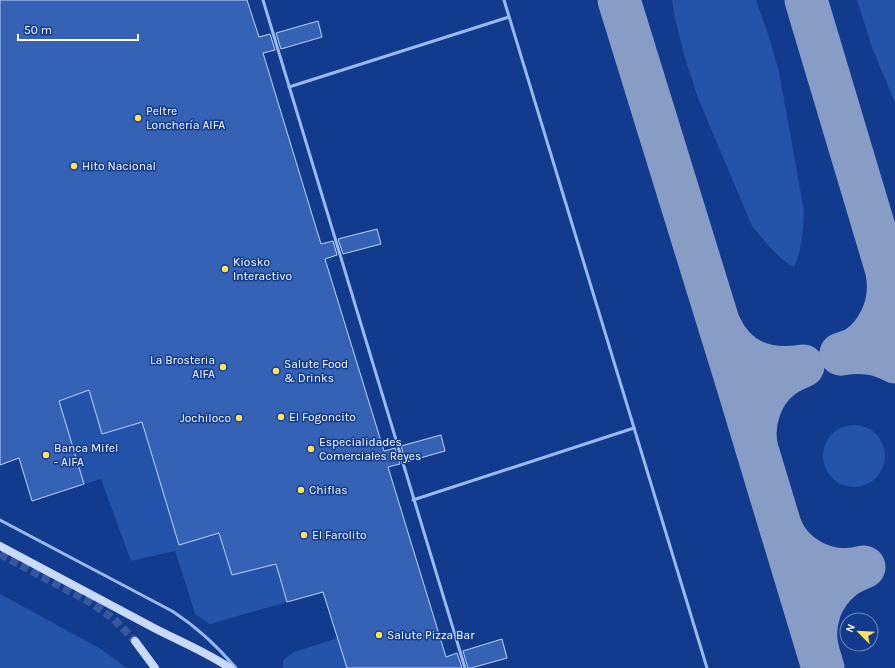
<svg xmlns="http://www.w3.org/2000/svg" width="895" height="668" font-family="Karla,sans-serif">
  <style>
    .green { fill: #2453ac }
    .lines { fill: none; stroke-linecap: round; stroke-linejoin: round }
    .taxiway { stroke: #889dc6; stroke-width: 43 }
    .building { fill: #3662b5; stroke: #c2d6fc }
    .secondary-tunnel { stroke: #36589e; stroke-width: 8; stroke-dasharray: 8 4; stroke-linecap: butt }
    .lane { stroke: #9bb9f1; stroke-width: 3 }
    .secondary { stroke: #cadafc; stroke-width: 8 }
    .poi-dot { fill: #ffe15b; stroke: #123b8d; stroke-width: 1.5 }
    .labels { text-anchor: middle; dominant-baseline: central; stroke-width: 3; stroke-linejoin: round; paint-order: stroke }
    .poi-label { font-size: 12px; fill: #fff; stroke: #123b8d; text-anchor: start }
  </style>
  <rect width="100%" height="100%" fill="#123b8d"/>
  <!-- green -->
  <g class="green">
    <path d="M 672,0 L 756,0 L 768,34 L 779,72 L 804,211 C 803,229 802,251 794,267 C 780,261 762,238 752,226 L 698,98 L 685,58 L 675,18 Z"/>
    <path d="M 857,0 L 895,0 L 895,103 L 872,47 Z"/>
    <path d="M 89,390 L 102,433 L 142,422 L 179,545 L 219,533 L 232,575 L 276,564 L 287,602 L 210,624 L 195,614 L 187,588 L 175,551 L 131,561 L 101,479 L 84,484 L 59,401 Z"/>
    <circle cx="854" cy="456" r="31"/>
    <path d="M 0,594 L 99,648 L 127,668 L 0,668 Z"/>
    <path d="M 338,638 L 347,668 L 283,668 L 283,660 L 294,652 Z"/>
  </g>
  <g class="lines">
    <!-- taxiway -->
    <g class="taxiway">
      <path d="M 619,0 L 738,386 L 823,668"/>
      <path d="M 806,0 L 895,298"/>
      <path d="M 720,326 C 736,361 766,372 803,366 C 795,369 788,372 781,378 C 762,393 752,420 756,444"/>
      <path d="M 841,354 C 845,353 849,351 853,350 C 873,339 886,316 888,294 C 889,286 888,278 887,270 L 888,272"/>
      <path d="M 841,354 C 862,351 877,352 895,362"/>
      <path d="M 781,528 C 792,555 823,573 852,569 C 856,569 860,567 864,567 C 857,570 849,573 842,579 C 822,595 812,621 817,647"/>
    </g>
  </g>
  <!-- building -->
  <g class="building">
    <path d="M 0,0 L 247,0 L 259,37 L 270,34 L 275,50 L 263,53 L 321,244 L 333,241 L 337,255 L 325,259 L 384,451 L 395,448 L 400,464 L 388,467 L 446,657 L 457,653 L 462,668 L 347,668 L 323,592 L 287,602 L 276,564 L 232,575 L 219,533 L 179,545 L 142,422 L 102,434 L 89,390 L 59,401 L 84,484 L 32,501 L 19,458 L 0,465 Z"/>
    <path d="M 318,21 L 322,37 L 281,49 L 276,33 Z"/>
    <path d="M 377,229 L 381,244 L 343,254 L 338,239 Z"/>
    <path d="M 441,435 L 445,451 L 406,462 L 401,446 Z"/>
    <path d="M 502,639 L 507,658 L 471,668 L 468,668 L 463,651 Z"/>
  </g>
  <g class="lines">
    <!-- secondary-tunnel -->
    <path class="secondary-tunnel" d="M 0,554 L 90,602 L 114,619 L 135,641"/>
    <!-- lane -->
    <g class="lane">
      <path d="M 263,0 L 465,668"/>
      <path d="M 504,0 L 707,668"/>
      <path d="M 289,87 L 509,17"/>
      <path d="M 413,500 L 634,428"/>
      <path d="M 0,520 L 172,611 C 197,627 217,646 236,668"/>
    </g>
    <!-- secondary -->
    <g class="secondary">
      <path d="M 0,546 C 51,573 103,601 154,628 C 179,641 206,652 230,668"/>
      <path d="M 135,641 L 155,668"/>
    </g>
  </g>
  <!-- markers -->
  <g class="poi-dot">
    <circle cx="138" cy="118" r="4"/>
    <circle cx="74" cy="166" r="4"/>
    <circle cx="225" cy="269" r="4"/>
    <circle cx="223" cy="367" r="4"/>
    <circle cx="276" cy="371" r="4"/>
    <circle cx="281" cy="417" r="4"/>
    <circle cx="239" cy="418" r="4"/>
    <circle cx="311" cy="449" r="4"/>
    <circle cx="46" cy="455" r="4"/>
    <circle cx="301" cy="490" r="4"/>
    <circle cx="304" cy="535" r="4"/>
    <circle cx="379" cy="635" r="4"/>
  </g>
  <g class="labels">
    <!-- poi labels -->
    <g class="poi-label">
      <text x="146" y="111">Peltre<tspan x="146" dy="14">Lonchería AIFA</tspan></text>
      <text x="82" y="166">Hito Nacional</text>
      <text x="233" y="262">Kiosko<tspan x="233" dy="14">Interactivo</tspan></text>
      <text x="215" y="360" text-anchor="end">La Brosteria<tspan x="215" dy="14">AIFA</tspan></text>
      <text x="284" y="364">Salute Food<tspan x="284" dy="14">&amp; Drinks</tspan></text>
      <text x="289" y="417">El Fogoncito</text>
      <text x="231" y="418" text-anchor="end">Jochiloco</text>
      <text x="319" y="442">Especialidades<tspan x="319" dy="14">Comerciales Reyes</tspan></text>
      <text x="54" y="448">Banca Mifel<tspan x="54" dy="14">- AIFA</tspan></text>
      <text x="309" y="490">Chiflas</text>
      <text x="312" y="535">El Farolito</text>
      <text x="387" y="635">Salute Pizza Bar</text>
    </g>
  </g>
  <!-- north arrow -->
  <g transform="translate(859 632) rotate(294)"><circle r="19" fill="#123b8d" stroke="#7189bb"/>
  <path d="M0-3L7 15L0 10L-7 15Z" fill="#ffe15b"/>
  <text y="-6" font-size="11" font-weight="bold" text-anchor="middle" fill="#ffffff">N</text>
  </g>
  <!-- scale -->
  <path d="M18 34v6h120v-6" fill="none" stroke="#ffffff" stroke-width="2"/>
  <text x="24" y="34" font-size="12" fill="#ffffff" stroke="#123b8d" stroke-width="3" paint-order="stroke">50 m</text>
</svg>
